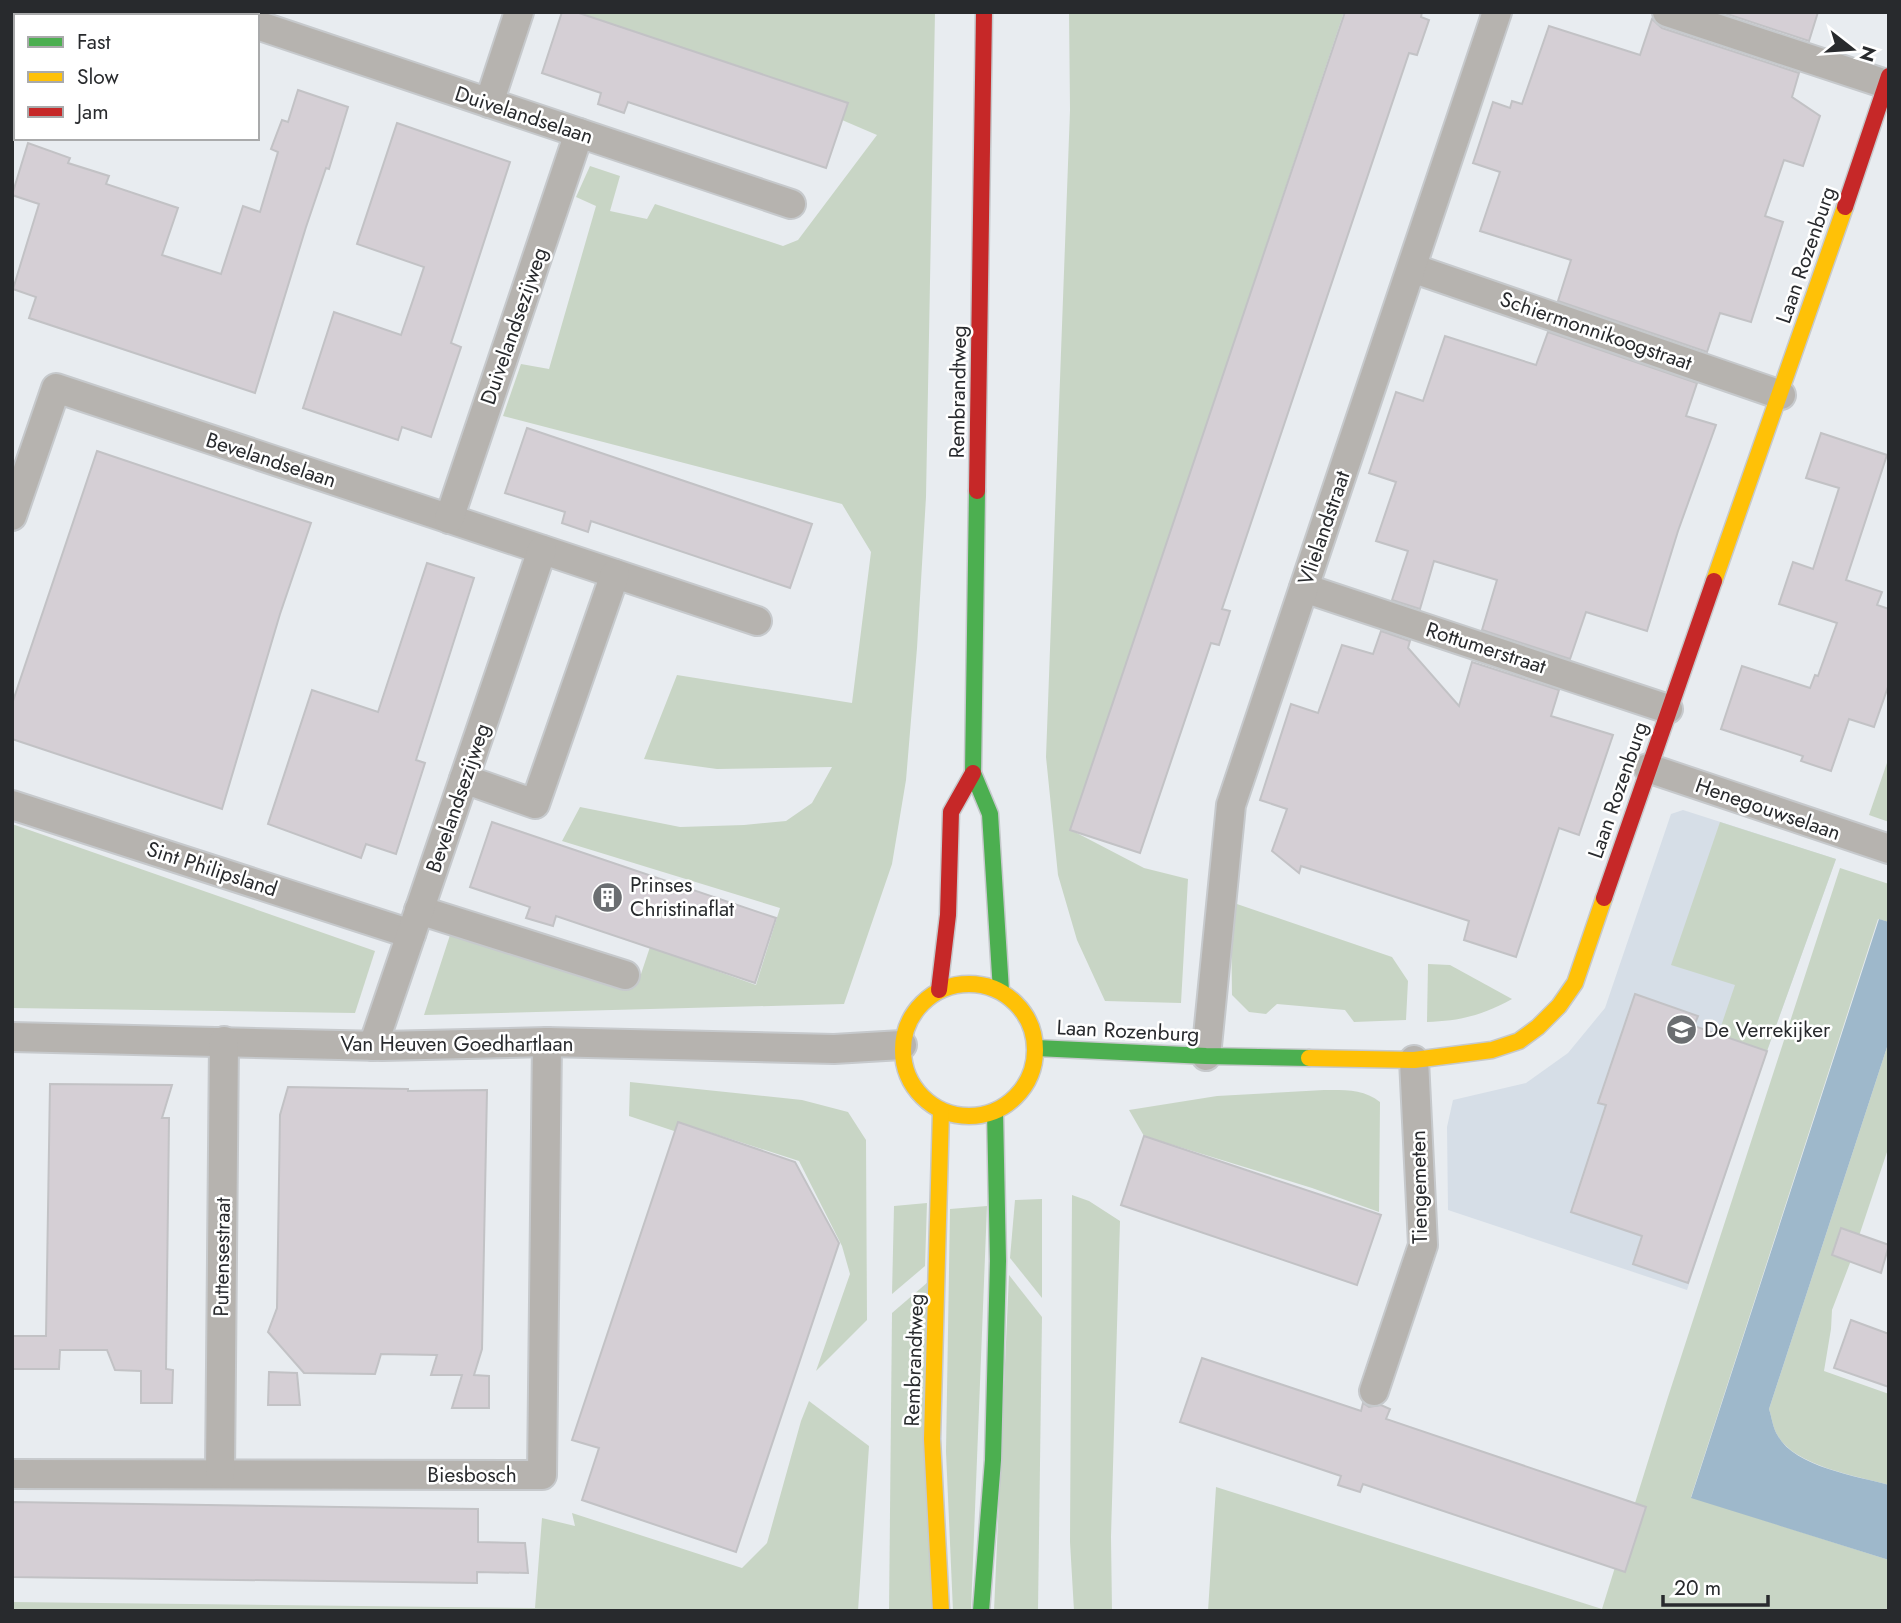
<svg xmlns="http://www.w3.org/2000/svg" width="1901" height="1623" font-family="Jost,sans-serif">
  <style>
    .built { fill: #d6dee7 }
    .green { fill: #c8d5c5 }
    .water { fill: #9eb8cb }
    .building { fill: #d5cfd5; stroke: #c2c2c5; stroke-width: 2 }
    .lines { fill: none; stroke-linecap: round; stroke-linejoin: round }
    .street-casing { stroke: #c6c9cc; stroke-width: 32 }
    .fast-casing { stroke: #c6c9cc; stroke-width: 19 }
    .slow-casing { stroke: #c6c9cc; stroke-width: 19 }
    .jam-casing { stroke: #c6c9cc; stroke-width: 19 }
    .street { stroke: #b6b3af; stroke-width: 28 }
    .fast { stroke: #4caf50; stroke-width: 16 }
    .slow { stroke: #ffc107; stroke-width: 16 }
    .jam { stroke: #c62828; stroke-width: 16 }
    .labels { text-anchor: middle; dominant-baseline: central; stroke-width: 5; stroke-linejoin: round; paint-order: stroke }
    .street-label { font-size: 21px; fill: #282a2d; stroke: #fff }
    .poi-label { font-size: 21px; fill: #282a2d; stroke: #fff; text-anchor: start }
  </style>
  <rect width="100%" height="100%" fill="#e8ecf0"/>
  <!-- built -->
  <path class="built" d="M 1683,810 L 1836,859 L 1767,1051 L 1687,1290 L 1448,1210 L 1447,1127 L 1453,1100 L 1526,1083 L 1568,1053 L 1605,1008 L 1671,814 Z"/>
  <!-- green -->
  <g class="green">
    <path d="M 576,12 L 935,12 L 926,497 L 917,648 L 906,780 L 892,864 L 844,1004 L 424,1015 L 451,932 L 569,973 L 641,974 L 650,947 L 756,985 L 780,908 L 562,841 L 580,807 L 680,827 L 744,825 L 786,821 L 812,803 L 832,767 L 717,769 L 644,759 L 677,675 L 852,703 L 871,552 L 842,504 L 503,416 L 521,364 L 549,369 L 596,206 L 576,197 L 590,166 L 620,176 L 610,211 L 647,219 L 655,204 L 783,246 L 798,240 L 877,135 L 842,120 L 848,103 Z"/>
    <path d="M 1069,12 L 1344,12 L 1071,830 L 1144,868 L 1188,879 L 1181,1003 L 1105,1001 L 1077,940 L 1058,875 L 1046,757 L 1070,110 Z"/>
    <path d="M 1889,757 L 1889,822 L 1869,815 Z"/>
    <path d="M 1720,822 L 1836,859 L 1767,1051 L 1718,1035 L 1735,985 L 1671,965 Z"/>
    <path d="M 12,824 L 375,951 L 355,1013 L 12,1008 Z"/>
    <path d="M 1840,868 L 1889,884 L 1889,922 L 1878,919 L 1691,1497 L 1889,1560 L 1889,1611 L 1208,1611 L 1216,1487 L 1602,1609 L 1668,1397 Z"/>
    <path d="M 1234,903 L 1392,957 L 1408,981 L 1406,1020 L 1354,1022 L 1345,1010 L 1277,1004 L 1266,1014 L 1249,1012 L 1232,995 L 1231,916 Z"/>
    <path d="M 1428,964 L 1450,965 L 1512,999 C 1483,1015 1460,1021 1427,1022 Z"/>
    <path d="M 1889,1041 L 1889,1146 L 1850,1263 L 1832,1310 L 1831,1329 L 1824,1371 L 1889,1394 L 1889,1485 C 1857,1476 1795,1466 1778,1436 C 1773,1429 1772,1418 1769,1409 Z"/>
    <path d="M 630,1082 L 802,1100 L 848,1112 L 866,1140 L 867,1320 L 816,1371 L 850,1274 L 842,1246 L 799,1161 L 678,1122 L 677,1132 L 629,1116 Z"/>
    <path d="M 1324,1090 C 1345,1090 1364,1089 1380,1102 L 1379,1212 L 1312,1188 L 1144,1136 L 1129,1110 L 1217,1096 Z"/>
    <path d="M 1072,1195 L 1089,1201 L 1120,1221 L 1111,1537 L 1112,1611 L 1074,1611 L 1070,1542 Z"/>
    <path d="M 1042,1199 L 1042,1298 L 1010,1258 L 1015,1200 Z"/>
    <path d="M 927,1203 L 925,1266 L 892,1294 L 894,1206 Z"/>
    <path d="M 987,1206 L 971,1611 L 953,1611 L 946,1452 L 950,1209 Z"/>
    <path d="M 1009,1275 L 1042,1317 L 1038,1611 L 994,1611 Z"/>
    <path d="M 928,1282 L 933,1611 L 889,1611 L 892,1313 Z"/>
    <path d="M 809,1401 L 869,1446 L 858,1611 L 12,1611 L 12,1602 L 535,1608 L 542,1518 L 575,1526 L 572,1513 L 742,1568 L 767,1543 L 801,1421 Z"/>
  </g>
  <!-- water -->
  <path class="water" d="M 1879,919 L 1889,922 L 1889,1041 L 1769,1409 C 1772,1418 1773,1429 1778,1436 C 1795,1467 1857,1476 1889,1485 L 1889,1560 L 1691,1498 Z"/>
  <!-- building -->
  <g class="building">
    <path d="M 562,12 L 576,12 L 848,103 L 826,168 L 628,102 L 624,113 L 598,104 L 601,93 L 542,73 Z"/>
    <path d="M 1345,12 L 1422,12 L 1421,17 L 1429,20 L 1417,55 L 1409,53 L 1222,609 L 1230,611 L 1219,645 L 1211,643 L 1140,853 L 1070,830 Z"/>
    <path d="M 1721,12 L 1818,12 L 1809,41 Z"/>
    <path d="M 1652,19 L 1662,28 L 1799,73 L 1792,97 L 1820,116 L 1803,166 L 1784,160 L 1765,216 L 1783,222 L 1751,322 L 1720,313 L 1707,352 L 1558,301 L 1571,260 L 1480,231 L 1500,172 L 1473,163 L 1478,148 L 1493,102 L 1510,108 L 1512,101 L 1522,104 L 1549,26 L 1640,55 Z"/>
    <path d="M 298,90 L 348,107 L 329,169 L 326,168 L 306,227 L 255,393 L 29,318 L 36,297 L 13,289 L 39,204 L 12,195 L 28,143 L 70,158 L 68,163 L 109,176 L 106,184 L 178,208 L 162,255 L 221,274 L 243,206 L 260,212 L 278,152 L 271,149 L 282,120 L 288,122 Z"/>
    <path d="M 397,123 L 510,162 L 451,343 L 461,347 L 431,437 L 402,427 L 398,440 L 303,408 L 334,312 L 401,335 L 414,297 L 424,267 L 357,244 Z"/>
    <path d="M 1548,332 L 1697,383 L 1686,416 L 1716,425 L 1678,531 L 1647,631 L 1586,612 L 1570,659 L 1482,630 L 1497,580 L 1434,561 L 1420,609 L 1392,600 L 1408,551 L 1376,541 L 1396,482 L 1369,473 L 1396,392 L 1423,401 L 1445,336 L 1536,365 Z"/>
    <path d="M 527,428 L 812,524 L 790,588 L 591,521 L 588,532 L 562,523 L 565,512 L 505,493 Z"/>
    <path d="M 1821,433 L 1887,455 L 1846,580 L 1882,592 L 1877,605 L 1889,609 L 1889,684 L 1874,727 L 1849,719 L 1831,771 L 1801,761 L 1803,756 L 1721,729 L 1742,666 L 1810,688 L 1815,675 L 1818,676 L 1837,623 L 1779,604 L 1793,562 L 1813,569 L 1839,488 L 1806,478 Z"/>
    <path d="M 97,451 L 311,523 L 280,614 L 222,809 L 12,739 L 12,704 Z"/>
    <path d="M 427,563 L 474,578 L 416,760 L 425,763 L 396,854 L 366,844 L 361,858 L 268,824 L 312,690 L 378,712 Z"/>
    <path d="M 1381,631 L 1410,641 L 1408,648 L 1459,706 L 1472,662 L 1559,690 L 1551,716 L 1613,735 L 1579,835 L 1559,828 L 1516,957 L 1464,940 L 1469,921 L 1301,866 L 1299,873 L 1272,851 L 1287,809 L 1260,800 L 1291,704 L 1318,713 L 1342,645 L 1373,654 Z"/>
    <path d="M 492,822 L 776,918 L 755,983 L 556,916 L 553,926 L 526,918 L 530,907 L 470,887 Z"/>
    <path d="M 1635,994 L 1698,1016 L 1694,1026 L 1767,1051 L 1688,1283 L 1633,1264 L 1642,1236 L 1571,1212 L 1606,1105 L 1598,1103 Z"/>
    <path d="M 50,1084 L 172,1085 L 162,1118 L 169,1118 L 166,1369 L 173,1370 L 172,1403 L 141,1403 L 141,1371 L 115,1370 L 107,1350 L 60,1350 L 59,1369 L 12,1369 L 12,1336 L 46,1336 Z"/>
    <path d="M 288,1087 L 408,1089 L 408,1091 L 487,1090 L 482,1349 L 474,1375 L 489,1376 L 489,1408 L 452,1408 L 462,1375 L 431,1375 L 437,1355 L 381,1354 L 375,1374 L 304,1373 L 268,1332 L 277,1308 L 280,1115 Z"/>
    <path d="M 678,1122 L 795,1162 L 839,1243 L 736,1552 L 582,1500 L 599,1448 L 572,1440 Z"/>
    <path d="M 1144,1136 L 1381,1215 L 1357,1285 L 1121,1205 Z"/>
    <path d="M 1841,1228 L 1889,1245 L 1881,1273 L 1832,1255 Z"/>
    <path d="M 1851,1320 L 1889,1334 L 1889,1387 L 1834,1368 Z"/>
    <path d="M 1202,1358 L 1361,1411 L 1363,1403 L 1369,1407 L 1381,1405 L 1390,1409 L 1386,1419 L 1646,1507 L 1625,1572 L 1363,1484 L 1360,1492 L 1338,1485 L 1341,1476 L 1180,1422 Z"/>
    <path d="M 269,1372 L 297,1373 L 300,1405 L 268,1405 Z"/>
    <path d="M 12,1502 L 478,1509 L 478,1542 L 525,1543 L 528,1573 L 477,1572 L 477,1583 L 12,1577 Z"/>
  </g>
  <g class="lines">
    <defs>
      <g id="street">
        <path d="M 218,12 L 228,16"/>
        <path d="M 1667,12 L 1886,84"/>
        <path d="M 257,25 L 791,204"/>
        <path d="M 489,103 L 519,12"/>
        <path d="M 1412,268 L 1781,395"/>
        <path d="M 12,516 L 56,388 L 757,621"/>
        <path d="M 449,519 L 579,133"/>
        <path d="M 1304,588 L 1668,709"/>
        <path d="M 1648,768 L 1889,849"/>
        <path d="M 464,779 L 535,804 L 615,574"/>
        <path d="M 12,805 L 411,934"/>
        <path d="M 419,910 L 625,975"/>
        <path d="M 12,1037 L 382,1046 L 547,1042 L 834,1049 L 902,1045"/>
        <path d="M 373,1046 L 542,550"/>
        <path d="M 1206,1056 L 1231,805 L 1497,12"/>
        <path d="M 1374,1391 L 1423,1245 L 1414,1060"/>
        <path d="M 12,1474 L 542,1475 L 547,1042"/>
        <path d="M 220,1474 L 224,1041"/>
      </g>
      <g id="fast">
        <path d="M 977,491 L 973,773 L 990,814 L 1001,991"/>
        <path d="M 1036,1048 L 1206,1056 L 1309,1058"/>
        <path d="M 981,1611 L 993,1460 L 998,1261 L 995,1111"/>
      </g>
      <g id="slow">
        <path d="M 1714,581 L 1845,207"/>
        <circle cx="969" cy="1050" r="66"/>
        <path d="M 1309,1058 L 1414,1060 L 1492,1050 L 1519,1041 L 1538,1027 L 1559,1006 L 1575,983 L 1604,898"/>
        <path d="M 941,1111 L 932,1439 L 941,1611"/>
      </g>
      <g id="jam">
        <path d="M 1845,207 L 1889,76"/>
        <path d="M 977,491 L 984,12"/>
        <path d="M 1604,898 L 1714,581"/>
        <path d="M 939,990 L 948,915 L 951,812 L 973,773"/>
      </g>
    </defs>
    <!-- street casing -->
    <use href="#street" class="street-casing"/>
    <!-- fast casing -->
    <use href="#fast" class="fast-casing"/>
    <!-- slow casing -->
    <use href="#slow" class="slow-casing"/>
    <!-- jam casing -->
    <use href="#jam" class="jam-casing"/>
    <!-- street -->
    <use href="#street" class="street"/>
    <!-- fast -->
    <use href="#fast" class="fast"/>
    <!-- slow -->
    <use href="#slow" class="slow"/>
    <!-- jam -->
    <use href="#jam" class="jam"/>
  </g>
  <!-- icons -->
  <defs>
    <symbol id="building-disc" viewBox="-11 -11 22 22"><circle r="9.5" fill="#6b6e71" stroke="#fff"/><path d="M-4-6H4V6H1V3H-1V6H-4ZM-2.5-4.3h1.7v1.8h-1.7ZM.8-4.3h1.7v1.8H.8ZM-2.5-1h1.7V.8h-1.7ZM.8-1h1.7V.8H.8Z" fill="#fff"/></symbol>
    <symbol id="school-disc" viewBox="-11 -11 22 22"><circle r="9.5" fill="#6b6e71" stroke="#fff"/><path d="M0-5L7-2L0 1L-7-2ZM-4 1L0 2.5L4 1V4Q0 6-4 4Z" fill="#fff"/></symbol>
  </defs>
  <g fill-rule="evenodd">
    <use href="#building-disc" x="590" y="880" width="35" height="35"/>
    <use href="#school-disc" x="1664" y="1012" width="35" height="35"/>
  </g>
  <g class="labels">
    <!-- street labels -->
    <g class="street-label">
      <text transform="translate(524 115) rotate(18)">Duivelandselaan</text>
      <text transform="translate(1806 255) rotate(-71)">Laan Rozenburg</text>
      <text transform="translate(514 326) rotate(-71)">Duivelandsezijweg</text>
      <text transform="translate(1596 331) rotate(19)">Schiermonnikoogstraat</text>
      <text transform="translate(958 392) rotate(-89)">Rembrandtweg</text>
      <text transform="translate(271 460) rotate(18)">Bevelandselaan</text>
      <text transform="translate(1324 528) rotate(-71)">Vlielandstraat</text>
      <text transform="translate(1486 648) rotate(18)">Rottumerstraat</text>
      <text transform="translate(1618 790) rotate(-71)">Laan Rozenburg</text>
      <text transform="translate(458 798) rotate(-71)">Bevelandsezijweg</text>
      <text transform="translate(1768 809) rotate(19)">Henegouwselaan</text>
      <text transform="translate(212 869) rotate(18)">Sint Philipsland</text>
      <text transform="translate(1128 1031) rotate(3)">Laan Rozenburg</text>
      <text x="457" y="1044">Van Heuven Goedhartlaan</text>
      <text transform="translate(1419 1187) rotate(-91)">Tiengemeten</text>
      <text transform="translate(222 1257) rotate(-89)">Puttensestraat</text>
      <text transform="translate(914 1360) rotate(-88)">Rembrandtweg</text>
      <text x="472" y="1475">Biesbosch</text>
    </g>
    <!-- poi labels -->
    <g class="poi-label">
      <text x="630" y="885">Prinses<tspan x="630" dy="24">Christinaflat</tspan></text>
      <text x="1704" y="1030">De Verrekijker</text>
    </g>
  </g>
  <!-- border -->
  <rect width="1901" height="1623" fill="none" stroke="#282a2d" stroke-width="28"/>
  <!-- legend -->
  <rect x="14" y="14" width="245" height="126" fill="#ffffff" stroke="#a9aaab" stroke-width="2"/>
  <rect x="28" y="37" width="35" height="10" fill="#4caf50" stroke="#a9aaab" stroke-width="2"/>
  <text x="77" y="49" font-size="21" fill="#282a2d">Fast</text>
  <rect x="28" y="72" width="35" height="10" fill="#ffc107" stroke="#a9aaab" stroke-width="2"/>
  <text x="77" y="84" font-size="21" fill="#282a2d">Slow</text>
  <rect x="28" y="107" width="35" height="10" fill="#c62828" stroke="#a9aaab" stroke-width="2"/>
  <text x="77" y="119" font-size="21" fill="#282a2d">Jam</text>
  <!-- north arrow -->
  <g transform="translate(1852 49) rotate(107)" stroke="#ffffff" stroke-width="5" paint-order="stroke">
  <path d="M0-5L12 26L0 18L-12 26Z" fill="#282a2d"/>
  <text y="-10" font-size="19" font-weight="bold" text-anchor="middle" fill="#282a2d">N</text>
  </g>
  <!-- scale -->
  <path d="M1663 1595v10h105v-10" fill="none" stroke="#282a2d" stroke-width="3.5"/>
  <text x="1674" y="1595" font-size="21" fill="#282a2d" stroke="#ffffff" stroke-width="5" paint-order="stroke">20 m</text>
</svg>
